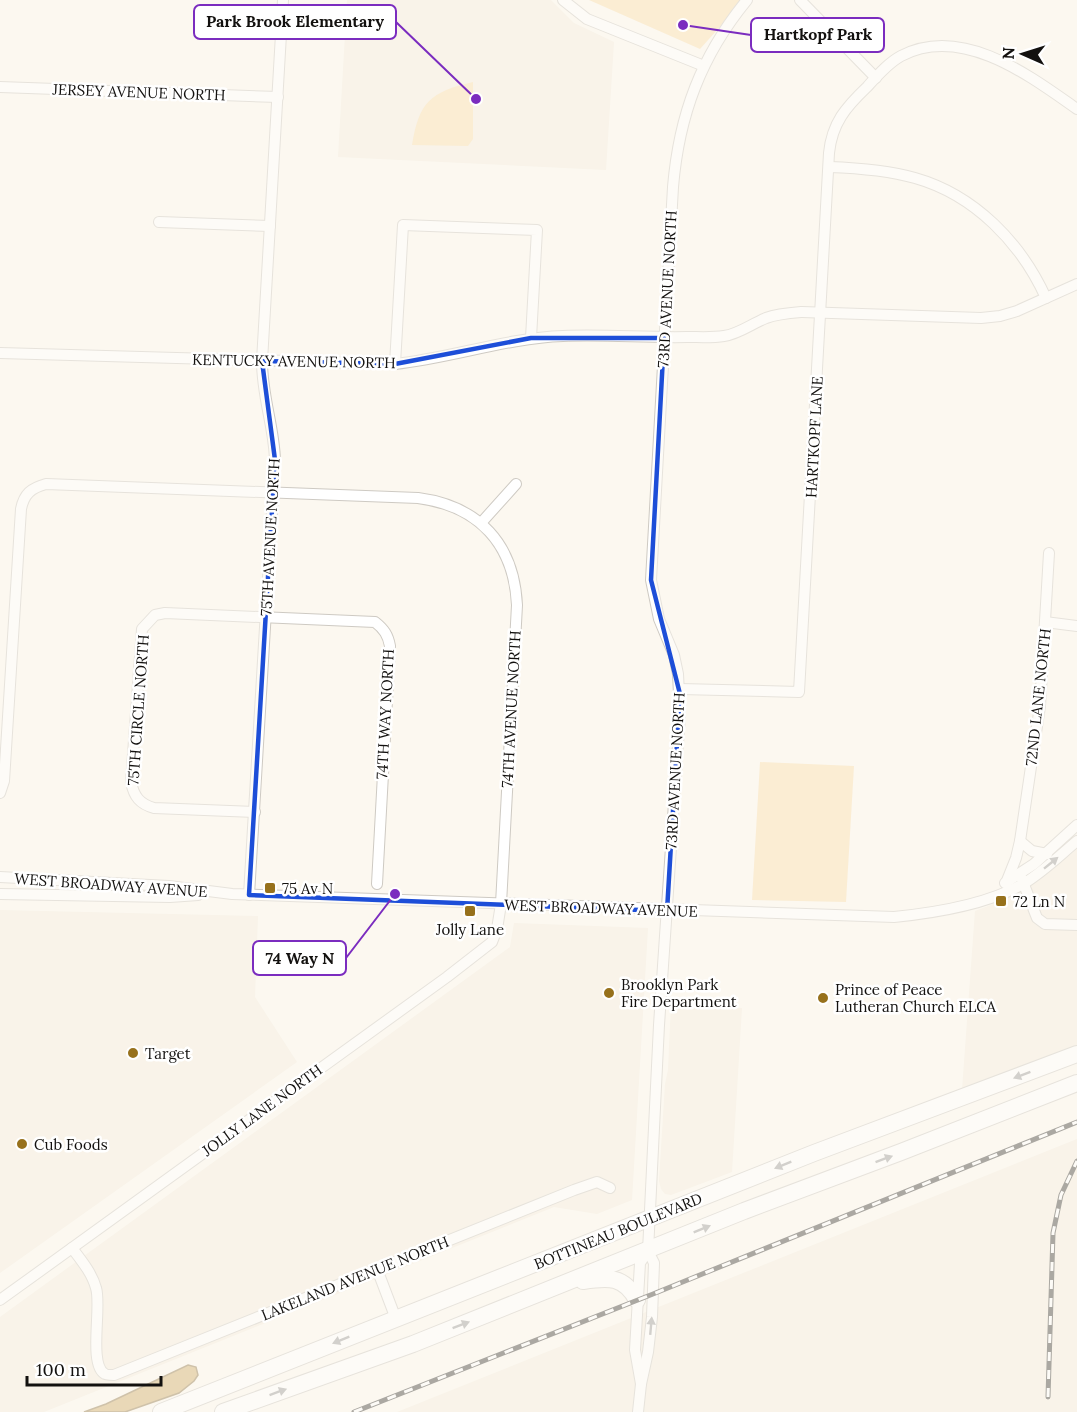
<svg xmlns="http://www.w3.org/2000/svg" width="1077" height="1412" font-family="Lora,serif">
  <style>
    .built { fill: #f5eddf }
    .green { fill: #fae0b0 }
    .water { fill: #d3b171; stroke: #998154; stroke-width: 1.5 }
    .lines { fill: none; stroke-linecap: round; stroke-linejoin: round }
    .minor-casing { stroke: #cecac3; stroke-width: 12 }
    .highway-casing { stroke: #cecac3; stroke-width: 18 }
    .minor { stroke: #fff; stroke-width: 10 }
    .highway { stroke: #fff; stroke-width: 16 }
    .rail-casing { stroke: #494743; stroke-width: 5 }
    .rail { stroke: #fff; stroke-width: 3; stroke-dasharray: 9; stroke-linecap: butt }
    .oneway { fill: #a1a09f }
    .marked { fill: none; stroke: #1d4ed8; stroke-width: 4.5; stroke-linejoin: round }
    .poi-dot { fill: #97711c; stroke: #fff; stroke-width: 2 }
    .labels { text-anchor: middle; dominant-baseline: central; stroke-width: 5; stroke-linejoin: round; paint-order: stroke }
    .street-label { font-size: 15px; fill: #13110f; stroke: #fff }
    .poi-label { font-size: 15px; fill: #13110f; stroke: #fff; text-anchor: start }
    .leader { fill: none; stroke: #7b2cbf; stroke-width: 2 }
    .callout-dot { fill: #7b2cbf; stroke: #fff; stroke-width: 2 }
    .callout { fill: #fff; stroke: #7b2cbf; stroke-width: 2 }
    .callout-label { font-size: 16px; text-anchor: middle; font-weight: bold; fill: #13110f }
  </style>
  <rect width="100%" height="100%" fill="#fcf8f0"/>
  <!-- built -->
  <g class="built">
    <path d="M 347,0 L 551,0 L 574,23 L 614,42 L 606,170 L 338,157 Z"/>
    <path d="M 1077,849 L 1077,1045 L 962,1090 L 975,911 L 1004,900 L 1042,877 Z"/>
    <path d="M 0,910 L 258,916 L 255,997 L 297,1062 L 0,1273 Z"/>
    <path d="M 514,923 L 648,928 L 632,1200 L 597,1214 L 554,1207 L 44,1412 L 0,1412 L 0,1317 L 510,947 Z"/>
    <path d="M 671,1005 L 742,1008 L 732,1172 L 671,1195 L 665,1194 L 661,1189 L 659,1181 L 665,1084 L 668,1070 Z"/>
    <path d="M 1077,1139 L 1077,1412 L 397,1412 Z"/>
  </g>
  <!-- green -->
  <g class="green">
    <path d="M 589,0 L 744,0 L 700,49 Z"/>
    <path d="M 473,82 L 473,139 L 468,146 L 412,145 C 419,102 430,92 473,82 Z"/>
    <path d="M 760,762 L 854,766 L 846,902 L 752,900 Z"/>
  </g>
  <!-- water -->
  <path class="water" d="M 188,1365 L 196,1367 L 198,1375 L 194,1381 L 179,1393 L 125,1412 L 84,1412 L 106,1404 Z"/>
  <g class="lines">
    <defs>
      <g id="minor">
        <path d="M 563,0 L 587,19 L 704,66"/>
        <path d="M 800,0 L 876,78"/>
        <path d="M 0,87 L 278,97"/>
        <path d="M 829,167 C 858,168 887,170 915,178 C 975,195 1021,243 1046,298"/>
        <path d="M 159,222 L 270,226"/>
        <path d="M 0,353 L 395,364 C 452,358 506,338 563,336 C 604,334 646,338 687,337 C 699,337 712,338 724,336 C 739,334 751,324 766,318 C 777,314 790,313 802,312 L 981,318 L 1000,316 L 1017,311 L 1077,284"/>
        <path d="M 395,364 L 403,225 L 537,230 L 531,338"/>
        <path d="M 481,523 L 516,484"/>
        <path d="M 1045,622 L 1077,626"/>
        <path d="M 680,689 L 799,692 L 829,153 C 832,123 846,107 867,87 C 877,76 888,63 901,56 C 962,24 1030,76 1077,109"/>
        <path d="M 0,793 L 4,781 L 21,509 C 24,494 31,488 46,484 L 418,498 C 479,506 514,544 517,605 L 501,904 L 497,929 L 492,942 L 447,977 L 0,1300"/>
        <path d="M 255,812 L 154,808 C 140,804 134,797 131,782 L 142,629 L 155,615 L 165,613 L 375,622 C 384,629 388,635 390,646 L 377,884"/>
        <path d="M 1020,841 L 1032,851 L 1047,854"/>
        <path d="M 0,877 L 169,886 L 232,894 L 894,917 C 934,913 988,904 1023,884 C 1043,872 1059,856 1077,841"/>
        <path d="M 1021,877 L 1037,918 L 1045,924 L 1077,925"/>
        <path d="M 1005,883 L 1034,864 L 1077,825"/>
        <path d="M 1006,883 L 1016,858 L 1020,841 L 1040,706 L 1049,553"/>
        <path d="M 0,894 L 170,897 L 198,895"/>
        <path d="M 249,895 L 275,460 C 274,426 262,397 262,361 L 283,0"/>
        <path d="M 72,1248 C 81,1260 92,1273 96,1288 C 102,1306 88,1365 105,1374 C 106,1375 112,1375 114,1375 L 574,1190 L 597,1182 L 610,1188"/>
        <path d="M 377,1269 L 396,1319"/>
        <path d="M 641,1384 L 635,1350 L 640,1263 L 648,1251 L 659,1025 L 680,714 L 678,674 L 674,655 L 659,619 L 651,580 L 673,187 C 679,115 701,56 747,0"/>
        <path d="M 638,1412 L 641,1384 L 648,1352 L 652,1317 L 654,1263 L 648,1251"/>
      </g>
      <g id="highway">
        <path d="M 583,1281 C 609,1277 624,1276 637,1300"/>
        <path d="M 161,1412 L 814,1153 L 1077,1054"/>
        <path d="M 223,1412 L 413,1344 L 744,1211 L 901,1152 L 1077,1083"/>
      </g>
    </defs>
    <!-- minor casing -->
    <use href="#minor" class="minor-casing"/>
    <!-- highway casing -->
    <use href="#highway" class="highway-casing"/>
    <!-- minor -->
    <use href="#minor" class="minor"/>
    <!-- highway -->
    <use href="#highway" class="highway"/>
    <defs>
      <g id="rail">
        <path d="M 1048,1397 L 1053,1233 L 1061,1195 L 1077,1161"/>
        <path d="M 354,1412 L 653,1294 L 1077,1122"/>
      </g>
    </defs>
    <!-- rail casing -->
    <use href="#rail" class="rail-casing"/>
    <!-- rail -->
    <use href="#rail" class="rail"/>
  </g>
  <!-- one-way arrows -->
  <defs><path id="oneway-solid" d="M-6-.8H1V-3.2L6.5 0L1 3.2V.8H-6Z" transform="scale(1.5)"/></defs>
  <g class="oneway">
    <use href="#oneway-solid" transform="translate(1051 863) rotate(-39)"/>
    <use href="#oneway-solid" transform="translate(1022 1075) rotate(159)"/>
    <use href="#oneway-solid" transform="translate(884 1159) rotate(-20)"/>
    <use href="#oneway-solid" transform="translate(783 1165) rotate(158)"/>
    <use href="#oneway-solid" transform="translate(702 1229) rotate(-22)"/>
    <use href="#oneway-solid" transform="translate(461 1325) rotate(-21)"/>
    <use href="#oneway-solid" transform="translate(651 1326) rotate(-85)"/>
    <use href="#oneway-solid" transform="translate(341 1340) rotate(158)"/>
    <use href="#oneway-solid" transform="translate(278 1392) rotate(-20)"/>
  </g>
  <!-- marked area -->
  <path d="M0 0H1077V1412H0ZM 531,338 L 664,338 L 651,580 L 680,694 L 667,911 L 249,895 L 275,460 L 262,361 L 395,364 Z" fill="#fcf8f0" fill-opacity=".55" fill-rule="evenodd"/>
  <path class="marked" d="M 531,338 L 664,338 L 651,580 L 680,694 L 667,911 L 249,895 L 275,460 L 262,361 L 395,364 Z"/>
  <!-- markers -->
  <g class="poi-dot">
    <rect x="264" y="882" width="12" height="12" rx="3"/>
    <rect x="995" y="895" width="12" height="12" rx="3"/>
    <rect x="464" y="905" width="12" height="12" rx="3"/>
    <circle cx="609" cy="993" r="6"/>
    <circle cx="823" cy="998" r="6"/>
    <circle cx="133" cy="1053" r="6"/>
    <circle cx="22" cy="1144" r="6"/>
  </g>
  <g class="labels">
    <!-- street labels -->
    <g class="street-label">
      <text transform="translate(139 92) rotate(2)">JERSEY AVENUE NORTH</text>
      <text transform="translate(667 289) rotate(-87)">73RD AVENUE NORTH</text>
      <text transform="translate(294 361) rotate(1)">KENTUCKY AVENUE NORTH</text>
      <text transform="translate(814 437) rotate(-87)">HARTKOPF LANE</text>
      <text transform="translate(270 537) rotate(-87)">75TH AVENUE NORTH</text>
      <text transform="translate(1038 697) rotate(-84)">72ND LANE NORTH</text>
      <text transform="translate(511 709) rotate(-87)">74TH AVENUE NORTH</text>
      <text transform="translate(138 710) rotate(-86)">75TH CIRCLE NORTH</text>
      <text transform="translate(385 714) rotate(-87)">74TH WAY NORTH</text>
      <text transform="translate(675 771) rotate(-87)">73RD AVENUE NORTH</text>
      <text transform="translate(111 885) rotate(4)">WEST BROADWAY AVENUE</text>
      <text transform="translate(601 908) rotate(2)">WEST BROADWAY AVENUE</text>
      <text transform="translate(262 1110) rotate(-36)">JOLLY LANE NORTH</text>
      <text transform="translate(618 1231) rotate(-22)">BOTTINEAU BOULEVARD</text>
      <text transform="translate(355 1278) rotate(-22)">LAKELAND AVENUE NORTH</text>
    </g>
    <!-- poi labels -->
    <g class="poi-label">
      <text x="282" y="888">75 Av N</text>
      <text x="1013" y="901">72 Ln N</text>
      <text x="470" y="929" text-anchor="middle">Jolly Lane</text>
      <text x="621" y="984">Brooklyn Park<tspan x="621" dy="17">Fire Department</tspan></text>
      <text x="835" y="989">Prince of Peace<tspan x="835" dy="17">Lutheran Church ELCA</tspan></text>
      <text x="145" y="1053">Target</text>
      <text x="34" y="1144">Cub Foods</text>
    </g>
  </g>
  <!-- callouts -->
  <path class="leader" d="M476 99L396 22M683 25L751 35M395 894L346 958"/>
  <g class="callout-dot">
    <circle cx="476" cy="99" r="6"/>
    <circle cx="683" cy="25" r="6"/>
    <circle cx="395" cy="894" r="6"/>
  </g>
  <g class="callout">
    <rect x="194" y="5" width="202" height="34" rx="6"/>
    <rect x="751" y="18" width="133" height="34" rx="6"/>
    <rect x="253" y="941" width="93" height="34" rx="6"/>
  </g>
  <g class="callout-label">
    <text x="295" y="27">Park Brook Elementary</text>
    <text x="818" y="40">Hartkopf Park</text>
    <text x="300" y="964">74 Way N</text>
  </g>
  <!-- north arrow -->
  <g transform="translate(1023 54) rotate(273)" stroke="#ffffff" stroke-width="4.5" paint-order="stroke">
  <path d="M0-4.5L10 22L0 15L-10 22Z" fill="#13110f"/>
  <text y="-9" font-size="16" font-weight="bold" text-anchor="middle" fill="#13110f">N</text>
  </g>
  <!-- scale -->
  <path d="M27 1376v9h134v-9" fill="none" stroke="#13110f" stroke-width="3"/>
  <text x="36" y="1376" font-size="18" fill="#13110f" stroke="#ffffff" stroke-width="4.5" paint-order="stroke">100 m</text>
</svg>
